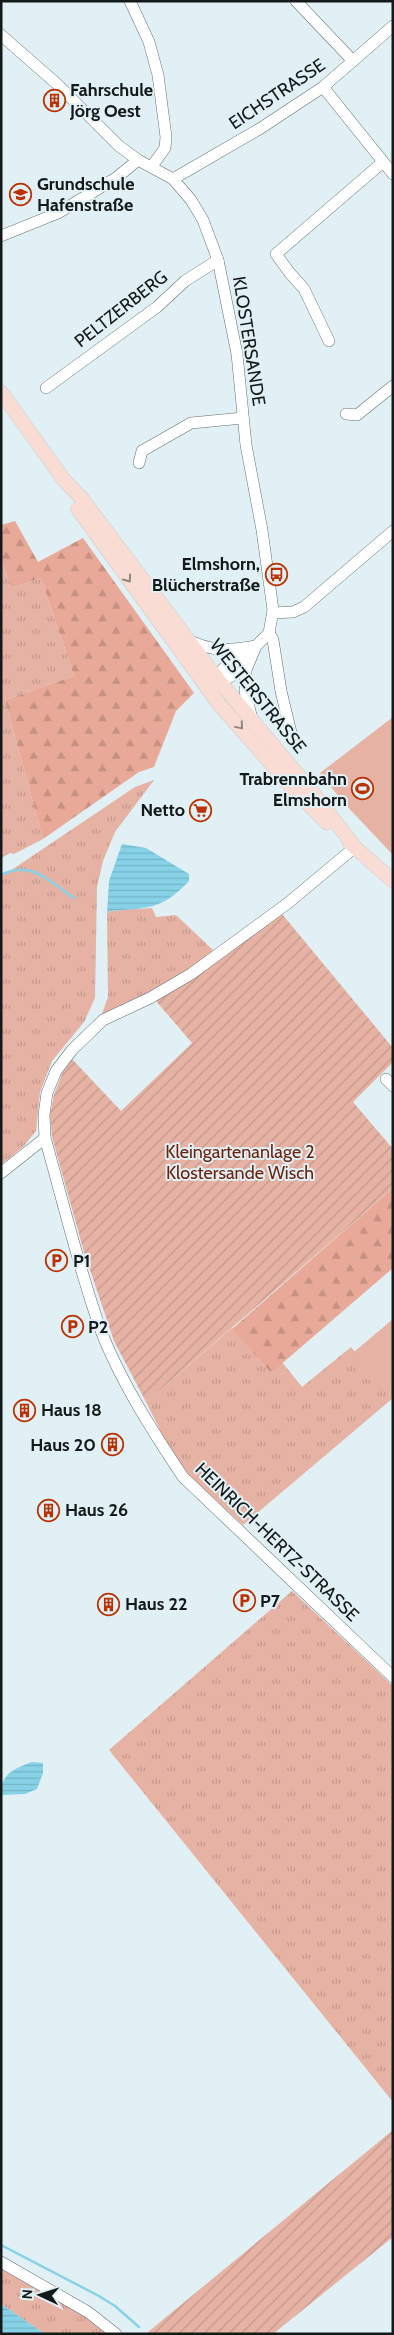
<svg xmlns="http://www.w3.org/2000/svg" width="394" height="2335" font-family="Cabin,sans-serif">
  <style>
    .grass { fill: url(#grass-tufts) }
    .forest { fill: url(#forest-firs) }
    .park { fill: #e6b2a4 }
    .garden { fill: url(#garden-furrows) }
    .water { fill: url(#water-rules) }
    .lines { fill: none; stroke-linecap: round; stroke-linejoin: round }
    .stream { stroke: #87d2e7; stroke-width: 2.5 }
    .minor-casing { stroke: #647174; stroke-width: 12 }
    .major-casing { stroke: #cbcccd; stroke-width: 15 }
    .minor { stroke: #fff; stroke-width: 11 }
    .major { stroke: #f9dcd4; stroke-width: 14 }
    .oneway { stroke: #928480 }
    .labels { text-anchor: middle; dominant-baseline: central; stroke-width: 4; stroke-linejoin: round; paint-order: stroke }
    .poi-label { font-size: 18px; font-weight: bold; fill: #14191a; stroke: #e1f0f4; text-anchor: start }
    .street-label { font-size: 18px; fill: #14191a; stroke: #e1f0f4 }
    .park-label { font-size: 18px; fill: #6c220e; stroke: #e1f0f4 }
  </style>
  <defs>
    <pattern id="grass-tufts" width="24" height="20" patternUnits="userSpaceOnUse" patternTransform="scale(1.25)"><rect width="24" height="20" fill="#e6b2a4"/><path d="M3 7l-1-3M5 7V3M7 7l1-3M15 17l-1-3M17 17v-4M19 17l1-3" fill="none" stroke="#c4988d"/></pattern>
    <pattern id="forest-firs" width="22" height="20" patternUnits="userSpaceOnUse" patternTransform="scale(1.25)"><rect width="22" height="20" fill="#e9a998"/><path d="M5 1l3.5 6h-7zM16 11l3.5 6h-7z" fill="#c79182"/></pattern>
    <pattern id="garden-furrows" width="10" height="10" patternUnits="userSpaceOnUse" patternTransform="scale(1.25)"><rect width="10" height="10" fill="#e6b2a4"/><path d="M-1 1l2-2M0 10L10 0M9 11l2-2" fill="none" stroke="#c4988d"/></pattern>
    <pattern id="water-rules" width="6" height="5" patternUnits="userSpaceOnUse" patternTransform="scale(1.25)"><rect width="6" height="5" fill="#87d2e7"/><path d="M0 2.5h6" fill="none" stroke="#74b4c6"/></pattern>
  </defs>
  <rect width="100%" height="100%" fill="#e1f0f4"/>
  <!-- grass -->
  <g class="grass">
    <path d="M 1,559 L 11,588 L 41,578 L 74,676 L 5,700 L 43,839 L 14,854 L 10,853 L 1,858 Z"/>
    <path d="M 154,780 L 115,832 L 103,861 L 97,887 L 95,998 L 84,1022 L 52,1061 L 40,1092 L 36,1131 L 23,1147 L 1,1165 L 1,877 L 135,787 Z"/>
    <path d="M 152,908 L 156,917 L 176,915 L 213,950 L 187,972 L 99,1022 L 108,997 L 107,914 L 110,911 Z"/>
    <path d="M 232,1328 L 271,1373 L 282,1362 L 302,1387 L 351,1347 L 393,1398 L 243,1525 L 188,1474 L 165,1440 L 146,1402 Z"/>
    <path d="M 292,1591 L 393,1686 L 393,2102 L 109,1750 Z"/>
    <path d="M 1,2267 L 86,2314 L 111,2334 L 45,2334 L 1,2304 Z"/>
  </g>
  <!-- forest -->
  <g class="forest">
    <path d="M 15,521 L 38,562 L 83,538 L 194,693 L 176,711 L 154,767 L 139,772 L 43,839 L 5,700 L 74,676 L 41,578 L 11,588 L 1,559 L 1,525 Z"/>
    <path d="M 393,1188 L 393,1268 L 271,1373 L 232,1329 Z"/>
  </g>
  <!-- park -->
  <g class="park">
    <path d="M 393,717 L 393,855 L 342,801 L 320,773 Z"/>
    <path d="M 393,1319 L 393,1398 L 354,1352 Z"/>
  </g>
  <!-- garden -->
  <g class="garden">
    <path d="M 282,914 L 393,1048 L 393,1062 L 353,1102 L 393,1149 L 393,1188 L 146,1402 L 114,1341 L 84,1252 L 52,1137 L 50,1115 L 54,1095 L 62,1074 L 72,1059 L 121,1111 L 192,1043 L 156,1001 Z"/>
    <path d="M 393,2130 L 393,2237 L 273,2334 L 150,2334 L 148,2332 Z"/>
  </g>
  <!-- water -->
  <g class="water">
    <path d="M 122,844 L 146,848 L 189,874 L 189,881 C 162,910 147,908 110,911 L 107,914 L 109,881 Z"/>
    <path d="M 32,1762 L 43,1763 L 43,1773 L 37,1789 L 25,1794 L 1,1795 C 1,1773 14,1769 32,1762 Z"/>
    <path d="M 1,2304 L 45,2334 L 1,2334 Z"/>
  </g>
  <g class="lines">
    <!-- stream -->
    <g class="stream">
      <path d="M 1,875 C 31,859 50,882 74,898"/>
      <path d="M 1,2245 L 99,2296 L 115,2306 L 139,2327"/>
    </g>
    <defs>
      <g id="minor">
        <path d="M 130,1 L 149,42 L 158,75 L 166,137 L 165,148 L 152,166"/>
        <path d="M 296,1 L 353,61"/>
        <path d="M 1,35 L 57,84 L 119,146 L 138,160 L 173,179 L 191,200 L 203,220 L 218,260 L 237,354 L 246,445 L 262,530 L 273,610 L 269,633 L 256,646 L 246,670 L 245,691 L 252,719"/>
        <path d="M 323,87 L 393,174"/>
        <path d="M 173,179 L 261,128 L 323,87 L 393,26"/>
        <path d="M 1,236 L 58,213 L 116,178 L 138,160"/>
        <path d="M 329,341 L 304,289 L 289,272 L 276,254 L 383,162"/>
        <path d="M 46,388 L 157,307 L 185,281 L 218,260"/>
        <path d="M 346,414 L 357,415 L 393,386"/>
        <path d="M 139,463 L 142,451 L 191,423 L 243,418"/>
        <path d="M 273,613 L 293,612 L 304,607 L 393,531"/>
        <path d="M 269,633 L 273,640 L 281,691 L 293,741"/>
        <path d="M 187,639 C 211,652 230,651 256,646"/>
        <path d="M 219,681 L 223,669 L 244,648"/>
        <path d="M 212,686 L 219,681 L 230,677 L 249,658"/>
        <path d="M 355,847 L 288,903 L 191,974 L 150,998 L 103,1020 L 72,1050 L 56,1071 L 47,1093 L 44,1115 L 45,1138 C 63,1201 78,1266 100,1328 C 119,1379 153,1432 183,1477 L 393,1677"/>
        <path d="M 386,1079 L 393,1086"/>
        <path d="M 1,1173 L 45,1138"/>
        <path d="M 1,2262 L 88,2312 L 116,2334"/>
      </g>
      <g id="major">
        <path d="M 1,392 L 64,480 L 83,500 L 219,681 L 310,789 L 355,847"/>
        <path d="M 78,509 L 219,704 L 287,782 L 327,823"/>
        <path d="M 349,842 L 393,881"/>
      </g>
    </defs>
    <!-- minor casing -->
    <use href="#minor" class="minor-casing"/>
    <!-- major casing -->
    <use href="#major" class="major-casing"/>
    <!-- minor -->
    <use href="#minor" class="minor"/>
    <!-- major -->
    <use href="#major" class="major"/>
  </g>
  <!-- one-way arrows -->
  <defs><path id="oneway-chevron" d="M-2-3.5L2.5 0L-2 3.5" fill="none" stroke-width="1.6" stroke-linecap="round" stroke-linejoin="round" transform="scale(1.25)"/></defs>
  <g class="oneway">
    <use href="#oneway-chevron" transform="translate(128 579) rotate(54)"/>
    <use href="#oneway-chevron" transform="translate(240 726) rotate(50)"/>
  </g>
  <!-- icons -->
  <defs>
    <symbol id="building-ring" viewBox="-11 -11 22 22"><circle r="9.5" fill="#e1f0f4" stroke="#ba3102" stroke-width="1.5"/><path d="M-4-6H4V6H1V3H-1V6H-4ZM-2.5-4.3h1.7v1.8h-1.7ZM.8-4.3h1.7v1.8H.8ZM-2.5-1h1.7V.8h-1.7ZM.8-1h1.7V.8H.8Z" fill="#ba3102"/></symbol>
    <symbol id="school-ring" viewBox="-11 -11 22 22"><circle r="9.5" fill="#e1f0f4" stroke="#ba3102" stroke-width="1.5"/><path d="M0-5L7-2L0 1L-7-2ZM-4 1L0 2.5L4 1V4Q0 6-4 4Z" fill="#ba3102"/></symbol>
    <symbol id="bus-ring" viewBox="-11 -11 22 22"><circle r="9.5" fill="#e1f0f4" stroke="#ba3102" stroke-width="1.5"/><path d="M-5-6H5V4H4V6H2V4H-2V6H-4V4H-5ZM-3.5-4V0h7V-4ZM-3.5 1.2v1.5H-2V1.2ZM2 1.2v1.5H3.5V1.2Z" fill="#ba3102"/></symbol>
    <symbol id="stadium-ring" viewBox="-11 -11 22 22"><circle r="9.5" fill="#e1f0f4" stroke="#ba3102" stroke-width="1.5"/><path d="M0-5a6.5 5 0 1 0 0 10a6.5 5 0 1 0 0-10ZM-3.5-1.8h7v3.6h-7Z" fill="#ba3102"/></symbol>
    <symbol id="supermarket-ring" viewBox="-11 -11 22 22"><circle r="9.5" fill="#e1f0f4" stroke="#ba3102" stroke-width="1.5"/><path d="M-6-5.5h2.5l.6 2H6L4.5 2H-2.5L-4.4-4H-6ZM-1.5 3.2a1.3 1.3 0 1 0 .1 0ZM3 3.2a1.3 1.3 0 1 0 .1 0Z" fill="#ba3102"/></symbol>
    <symbol id="parking-ring" viewBox="-11 -11 22 22"><circle r="9.5" fill="#e1f0f4" stroke="#ba3102" stroke-width="1.5"/><path d="M-3.5-5.5H1a3.5 3.5 0 0 1 0 7H-1V5.5H-3.5ZM-1-3.4V-.6H.8a1.4 1.4 0 0 0 0-2.8Z" fill="#ba3102"/></symbol>
  </defs>
  <g fill-rule="evenodd">
    <use href="#building-ring" x="42" y="88" width="25" height="25"/>
    <use href="#school-ring" x="8" y="182" width="25" height="25"/>
    <use href="#bus-ring" x="264" y="562" width="25" height="25"/>
    <use href="#stadium-ring" x="350" y="776" width="25" height="25"/>
    <use href="#supermarket-ring" x="188" y="798" width="25" height="25"/>
    <use href="#parking-ring" x="44" y="1248" width="25" height="25"/>
    <use href="#parking-ring" x="60" y="1314" width="25" height="25"/>
    <use href="#building-ring" x="12" y="1398" width="25" height="25"/>
    <use href="#building-ring" x="100" y="1432" width="25" height="25"/>
    <use href="#building-ring" x="36" y="1498" width="25" height="25"/>
    <use href="#parking-ring" x="232" y="1588" width="25" height="25"/>
    <use href="#building-ring" x="96" y="1592" width="25" height="25"/>
  </g>
  <g class="labels">
    <!-- poi labels -->
    <g class="poi-label">
      <text x="70" y="90">Fahrschule<tspan x="70" dy="21">Jörg Oest</tspan></text>
      <text x="37" y="184">Grundschule<tspan x="37" dy="21">Hafenstraße</tspan></text>
      <text x="260" y="564" text-anchor="end">Elmshorn,<tspan x="260" dy="21">Blücherstraße</tspan></text>
      <text x="347" y="779" text-anchor="end">Trabrennbahn<tspan x="347" dy="21">Elmshorn</tspan></text>
      <text x="185" y="810" text-anchor="end">Netto</text>
      <text x="73" y="1261">P1</text>
      <text x="88" y="1327">P2</text>
      <text x="41" y="1410">Haus 18</text>
      <text x="96" y="1445" text-anchor="end">Haus 20</text>
      <text x="65" y="1510">Haus 26</text>
      <text x="260" y="1601">P7</text>
      <text x="125" y="1604">Haus 22</text>
    </g>
    <!-- street labels -->
    <g class="street-label">
      <text transform="translate(277 94) rotate(-34)">EICHSTRASSE</text>
      <text transform="translate(121 309) rotate(-38)">PELTZERBERG</text>
      <text transform="translate(249 341) rotate(81)">KLOSTERSANDE</text>
      <text transform="translate(258 696) rotate(51)">WESTERSTRASSE</text>
      <text transform="translate(277 1542) rotate(44)">HEINRICH-HERTZ-STRASSE</text>
    </g>
    <!-- park labels -->
    <g class="park-label">
      <text x="240" y="1152">Kleingartenanlage 2<tspan x="240" dy="21">Klostersande Wisch</tspan></text>
    </g>
  </g>
  <!-- border -->
  <rect width="394" height="2335" fill="none" stroke="#14191a" stroke-width="5"/>
  <!-- north arrow -->
  <g transform="translate(40 2295) rotate(274)" stroke="#e1f0f4" stroke-width="4" paint-order="stroke">
  <path d="M0-4L9 19L0 12L-9 19Z" fill="#14191a"/>
  <text y="-8" font-size="14" font-weight="bold" text-anchor="middle" fill="#14191a">N</text>
  </g>
</svg>
